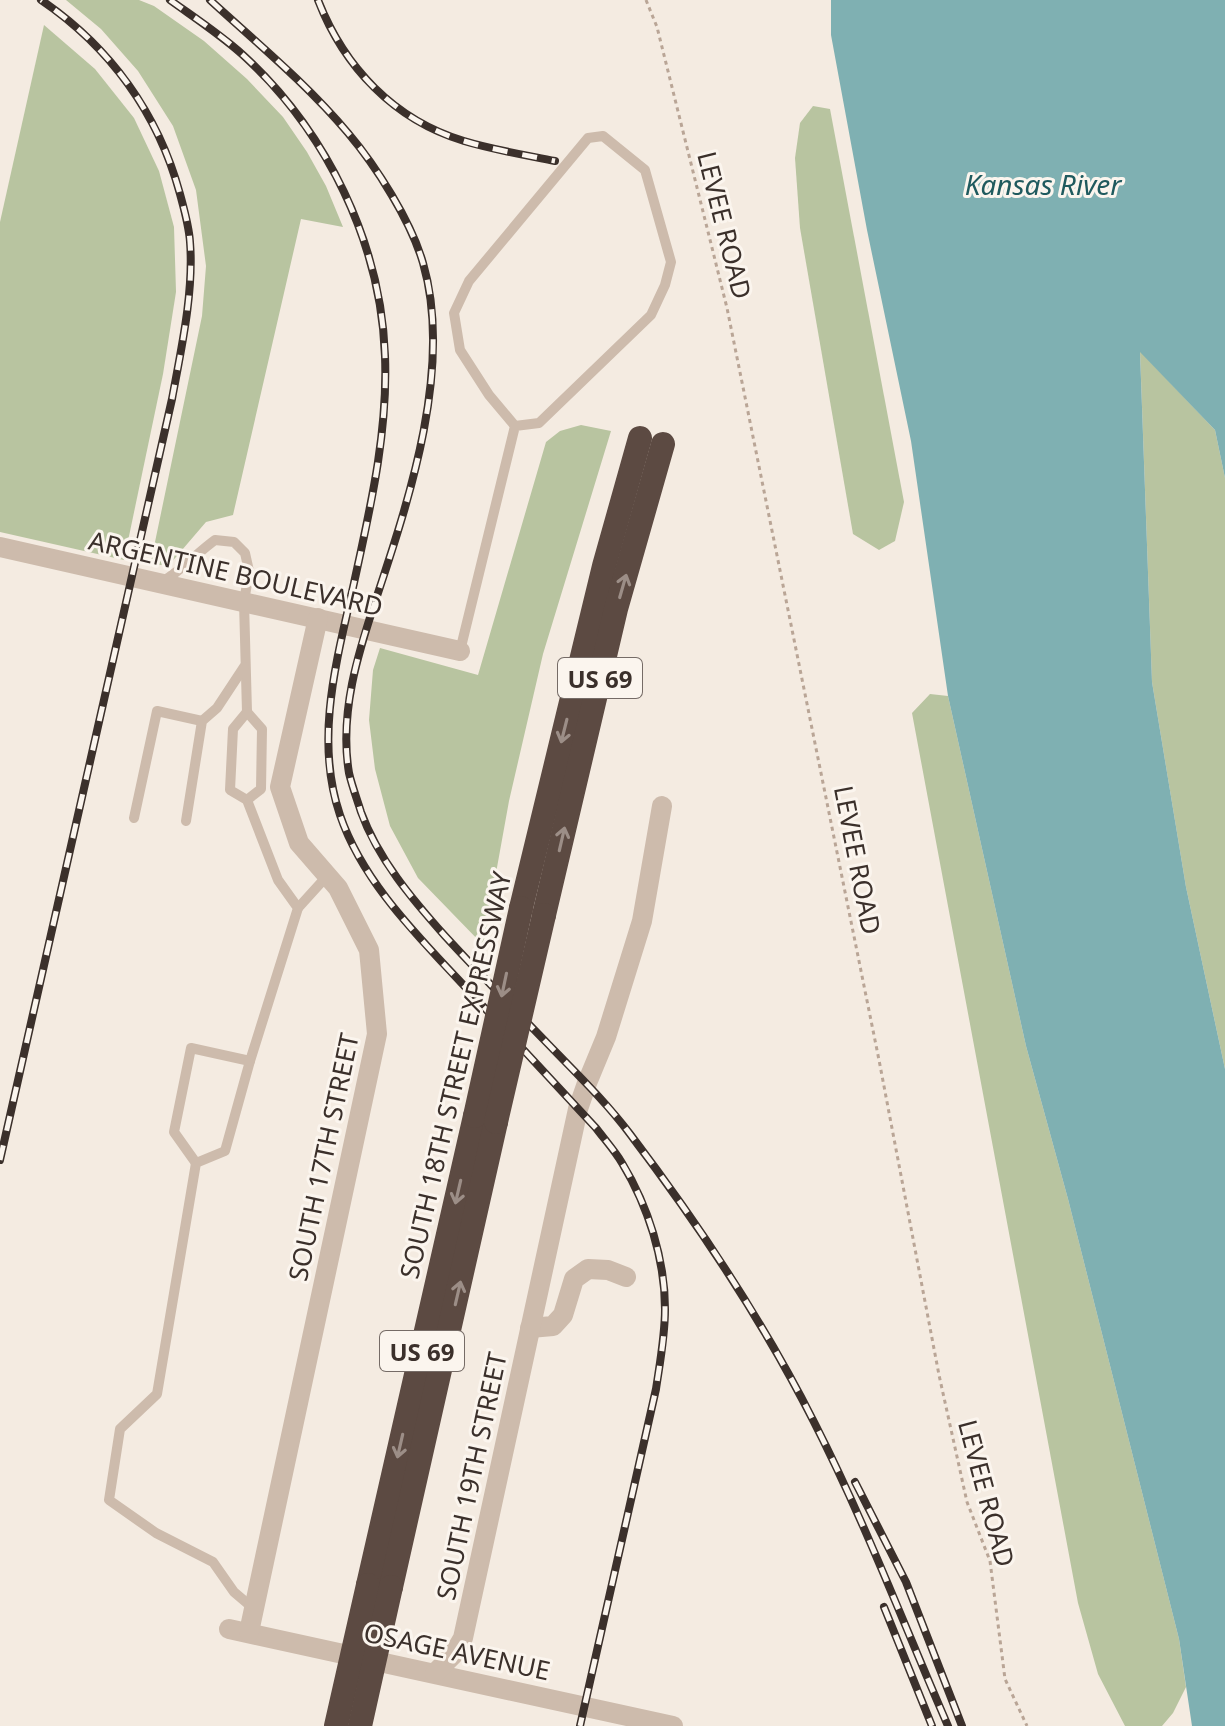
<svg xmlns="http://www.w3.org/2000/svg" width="1225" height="1726" font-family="'Noto Sans',sans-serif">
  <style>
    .green { fill: #b8c4a0 }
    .water { fill: #7fb0b2 }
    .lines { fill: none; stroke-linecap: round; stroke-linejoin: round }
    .path { stroke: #b9a596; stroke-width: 3; stroke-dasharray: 4 4; stroke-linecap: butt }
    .service { stroke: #cdbbac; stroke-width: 10 }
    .minor { stroke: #cdbbac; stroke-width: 20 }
    .motorway { stroke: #5c4a42; stroke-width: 24 }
    .rail-casing { stroke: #3b302b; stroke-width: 8 }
    .rail { stroke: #fbf5ee; stroke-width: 5; stroke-dasharray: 15; stroke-linecap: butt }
    .motorway-bridge { stroke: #5c4a42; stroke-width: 24 }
    .oneway { stroke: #9c8e87 }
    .labels { text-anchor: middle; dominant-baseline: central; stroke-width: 6; stroke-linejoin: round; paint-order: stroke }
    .shield { fill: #fbf5ee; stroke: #756b66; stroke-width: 2 }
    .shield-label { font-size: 24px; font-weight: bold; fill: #3b302b }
    .street-label { font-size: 26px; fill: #3b302b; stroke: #fbf5ee }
    .water-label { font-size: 28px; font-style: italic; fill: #1f5a5e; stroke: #fbf5ee }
  </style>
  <rect width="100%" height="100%" fill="#f4ebe1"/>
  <!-- green -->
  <g class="green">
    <path d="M 66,0 L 139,0 L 154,6 L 204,41 L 247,79 L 283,117 L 307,152 L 326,186 L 343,227 L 301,219 L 233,515 L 206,522 L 170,564 L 150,566 L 202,316 L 206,266 L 196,190 L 173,126 L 138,71 L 101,29 Z"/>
    <path d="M 44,25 L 95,69 L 134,118 L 159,171 L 174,227 L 176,292 L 163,374 L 124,560 L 0,532 L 0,222 Z"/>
    <path d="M 813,106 L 830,109 L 904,502 L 895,541 L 879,550 L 853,534 L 800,228 L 795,158 L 800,123 Z"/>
    <path d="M 1140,351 L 1215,430 L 1225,478 L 1225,1069 L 1186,887 L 1152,682 Z"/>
    <path d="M 581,425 L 611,431 L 543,654 L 509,801 L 483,945 L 418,878 L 390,826 L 375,769 L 369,720 L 373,670 L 380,648 L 478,675 L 546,442 L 560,431 Z"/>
    <path d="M 930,694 L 948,696 L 1026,1046 L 1068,1199 L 1179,1639 L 1186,1687 L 1173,1713 L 1162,1726 L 1125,1726 L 1098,1674 L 1078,1603 L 912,713 Z"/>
  </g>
  <!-- water -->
  <path class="water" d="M 831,0 L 1225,0 L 1225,478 L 1215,430 L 1140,352 L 1152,682 L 1186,887 L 1225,1069 L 1225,1726 L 1192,1726 L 1179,1639 L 1068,1199 L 1026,1046 L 948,696 L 911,441 L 867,230 L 831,35 Z"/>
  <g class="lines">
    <!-- path -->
    <path class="path" d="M 646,0 L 657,27 L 727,308 L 879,1060 L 939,1375 L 967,1502 L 990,1561 L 1005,1679 L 1027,1726"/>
    <!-- service -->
    <g class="service">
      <path d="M 162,582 C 183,569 196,554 215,540 L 234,542 L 245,553 L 249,571 L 244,602 L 247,712 L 233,729 L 230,790 L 247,800 L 278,880 L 298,908 L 250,1061 L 225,1151 L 196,1163 L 157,1394 L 120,1429 L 109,1500 L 156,1533 L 213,1562 L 234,1592 L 254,1609"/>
      <path d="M 460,651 L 515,426 L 489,395 L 460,350 L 454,313 L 469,281 L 588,138 L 603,136 L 645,170 L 671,262 L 665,285 L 651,315 L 539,423 L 515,426"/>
      <path d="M 247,712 L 262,729 L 261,789 L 247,800"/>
      <path d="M 134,818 L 157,711 L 202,721"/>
      <path d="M 186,821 L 202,721 L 217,708 L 244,667"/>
      <path d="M 298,908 L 327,876"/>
      <path d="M 196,1163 L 174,1132 L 191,1048 L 250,1061"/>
    </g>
    <!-- minor -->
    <g class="minor">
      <path d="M 0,547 L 460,651"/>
      <path d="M 530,1328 L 553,1326 L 563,1315 L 574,1279 L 588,1269 L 608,1270 L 626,1277"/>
      <path d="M 229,1629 L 673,1726"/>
      <path d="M 249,1632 L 377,1034 L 369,950 L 338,888 L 299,843 L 280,787 L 318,618"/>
      <path d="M 435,1673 L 453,1655 L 463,1638 L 578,1109 L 587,1083 L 606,1037 L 642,921 L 662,806"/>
    </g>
    <!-- motorway -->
    <g class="motorway">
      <path d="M 521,908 L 604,566 L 640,438"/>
      <path d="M 544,915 L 616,609 L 663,444"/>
      <path d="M 368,1585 L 475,1116"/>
      <path d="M 391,1587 L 496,1122"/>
    </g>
    <defs>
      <g id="rail">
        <path d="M 170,0 C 195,18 221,35 243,55 C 327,132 381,243 385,356 C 388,433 370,509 354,583 C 337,659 314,739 340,815 C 363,883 419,937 467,989 C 510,1035 553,1082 596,1128 C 605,1140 615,1151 622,1163 C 648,1206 665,1259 665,1309 C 665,1336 660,1362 656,1389 L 580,1726"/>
        <path d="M 210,0 C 257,43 307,84 348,133 C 376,166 411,221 423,263 C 453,366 410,497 377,596 C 358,653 339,713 349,773 C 352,786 357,799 361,812 C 378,859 412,899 445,936 C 479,973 514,1009 549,1045 C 577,1074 606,1102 630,1134 C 699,1225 763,1321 814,1422 C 864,1520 904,1625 948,1726"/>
        <path d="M 318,0 C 344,67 394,120 464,141 C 494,150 525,155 555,161"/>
        <path d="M 0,1160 L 172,399 C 181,350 194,292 190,242 C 189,226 184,209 180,194 C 158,113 110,47 41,0"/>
        <path d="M 855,1482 L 906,1582 L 962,1726"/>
        <path d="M 884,1607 L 932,1726"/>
      </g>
    </defs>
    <!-- rail casing -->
    <use href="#rail" class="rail-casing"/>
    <!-- rail -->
    <use href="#rail" class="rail"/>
    <!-- motorway-bridge -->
    <g class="motorway-bridge">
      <path d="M 475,1116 L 521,908"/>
      <path d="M 496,1122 L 544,915"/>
      <path d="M 336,1726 L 368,1585"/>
      <path d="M 360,1726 L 391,1587"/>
    </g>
  </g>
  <!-- one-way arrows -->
  <defs><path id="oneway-shaft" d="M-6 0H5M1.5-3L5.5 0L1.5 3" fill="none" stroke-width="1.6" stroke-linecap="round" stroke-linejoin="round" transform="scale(2)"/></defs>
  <g class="oneway">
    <use href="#oneway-shaft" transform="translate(623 586) rotate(-74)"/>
    <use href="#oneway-shaft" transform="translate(564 731) rotate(104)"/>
    <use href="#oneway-shaft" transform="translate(562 839) rotate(-77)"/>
    <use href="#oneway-shaft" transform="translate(504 985) rotate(102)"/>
    <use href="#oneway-shaft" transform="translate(458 1192) rotate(103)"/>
    <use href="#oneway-shaft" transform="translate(458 1293) rotate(-77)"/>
    <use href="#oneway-shaft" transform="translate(400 1446) rotate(103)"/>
  </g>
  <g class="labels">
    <!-- shield labels -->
    <g class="shield">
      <rect x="558" y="658" width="84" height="40" rx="6"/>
      <rect x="380" y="1331" width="84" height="40" rx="6"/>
    </g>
    <g class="shield-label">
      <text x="600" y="678">US 69</text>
      <text x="422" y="1351">US 69</text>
    </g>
    <!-- street labels -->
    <g class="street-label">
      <text transform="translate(725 225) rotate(76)">LEVEE ROAD</text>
      <text transform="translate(236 573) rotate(13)">ARGENTINE BOULEVARD</text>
      <text transform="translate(858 860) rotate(79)">LEVEE ROAD</text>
      <text transform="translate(455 1075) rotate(-77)">SOUTH 18TH STREET EXPRESSWAY</text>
      <text transform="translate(323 1157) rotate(-78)">SOUTH 17TH STREET</text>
      <text transform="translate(471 1476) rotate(-78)">SOUTH 19TH STREET</text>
      <text transform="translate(987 1493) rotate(75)">LEVEE ROAD</text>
      <text transform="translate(457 1651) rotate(12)">OSAGE AVENUE</text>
    </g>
    <!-- water labels -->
    <g class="water-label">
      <text x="1043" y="184">Kansas River</text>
    </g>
  </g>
</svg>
